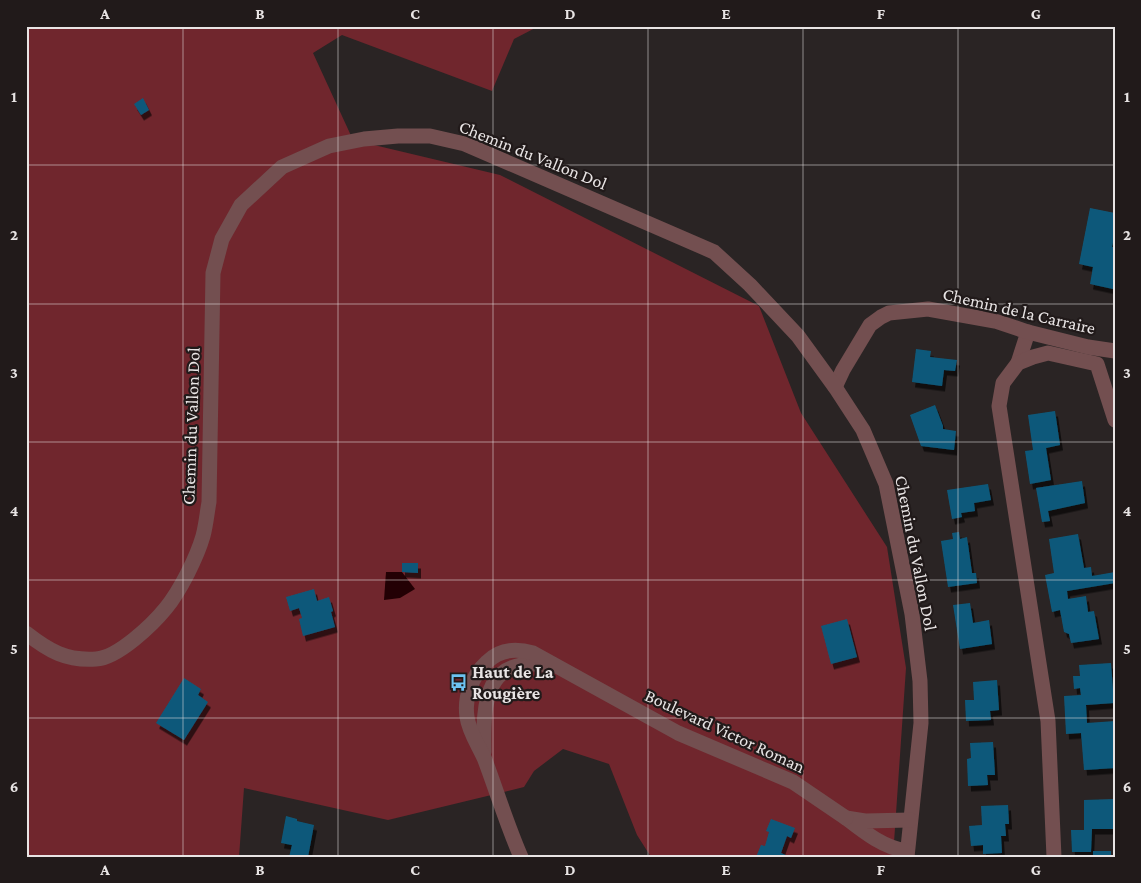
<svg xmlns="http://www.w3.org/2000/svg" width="1141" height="883" font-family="'Crimson Pro',serif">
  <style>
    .green { fill: #70262d }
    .water { fill: #230004 }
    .building { fill: #0e597a; filter: url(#shadow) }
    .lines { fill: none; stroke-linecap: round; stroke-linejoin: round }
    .minor { stroke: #734f50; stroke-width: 15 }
    .grid { fill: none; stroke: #e8e4e4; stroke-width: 1; stroke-opacity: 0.55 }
    .labels { text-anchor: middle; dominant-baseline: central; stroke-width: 4.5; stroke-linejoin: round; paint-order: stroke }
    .street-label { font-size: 18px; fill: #e8e4e4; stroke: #211a1a }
    .poi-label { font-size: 18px; font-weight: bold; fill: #e8e4e4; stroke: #211a1a; text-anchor: start }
    .neatline { fill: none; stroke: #e8e4e4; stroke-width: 2 }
    .grid-label { font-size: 16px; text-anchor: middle; font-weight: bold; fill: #e8e4e4 }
  </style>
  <defs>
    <filter id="shadow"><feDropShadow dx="3" dy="5.5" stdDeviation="0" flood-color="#0009"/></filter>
  </defs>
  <rect width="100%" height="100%" fill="#2a2424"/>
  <!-- green -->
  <path class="green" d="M 26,26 L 44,29 L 46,26 L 539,26 L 514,39 L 492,91 L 342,35 L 313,53 L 353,140 L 500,175 L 759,306 L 801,413 L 887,547 L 906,668 L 893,857 L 651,857 L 637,835 L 609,764 L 563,749 L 534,771 L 524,787 L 388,820 L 244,788 L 239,857 L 26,857 Z"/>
  <!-- water -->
  <path class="water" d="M 386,572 L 402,572 L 415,589 L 400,598 L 384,600 Z"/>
  <!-- building -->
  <g class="building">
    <path d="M 143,98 L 149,110 L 141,115 L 134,104 Z"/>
    <path d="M 1090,208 L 1115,213 L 1115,234 L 1112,247 L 1115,247 L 1113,289 L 1090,284 L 1093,267 L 1079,264 Z"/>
    <path d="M 916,349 L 931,351 L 930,357 L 957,360 L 955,371 L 944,370 L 942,386 L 912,382 Z"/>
    <path d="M 935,405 L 943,426 L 943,429 L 956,431 L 954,450 L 921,446 L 910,415 Z"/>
    <path d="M 1055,411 L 1060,445 L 1046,448 L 1051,480 L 1030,484 L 1025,451 L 1033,450 L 1028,415 Z"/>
    <path d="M 1082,481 L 1085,503 L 1048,511 L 1050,521 L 1042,522 L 1036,488 Z"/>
    <path d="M 988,484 L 991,500 L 974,503 L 975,511 L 961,513 L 962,517 L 952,519 L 947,490 Z"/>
    <path d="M 959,532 L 960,539 L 967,537 L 972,573 L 976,573 L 977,583 L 948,587 L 941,541 L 953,539 L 952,533 Z"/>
    <path d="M 1078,534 L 1084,568 L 1091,567 L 1092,576 L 1115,572 L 1115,583 L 1067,591 L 1068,599 L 1086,596 L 1088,612 L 1094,611 L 1099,639 L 1071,643 L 1069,634 L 1064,632 L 1060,610 L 1052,612 L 1045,575 L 1054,573 L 1049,539 Z"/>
    <path d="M 402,563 L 418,563 L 418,573 L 402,572 Z"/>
    <path d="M 314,589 L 317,601 L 329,597 L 333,611 L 331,612 L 335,627 L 303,636 L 299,619 L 302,618 L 299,608 L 290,611 L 286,597 Z"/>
    <path d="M 970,603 L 973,623 L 989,620 L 992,644 L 960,649 L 953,605 Z"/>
    <path d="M 847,619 L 857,657 L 831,664 L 821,626 Z"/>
    <path d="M 1111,663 L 1114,703 L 1086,705 L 1087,723 L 1115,721 L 1115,768 L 1084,770 L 1081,733 L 1066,734 L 1064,696 L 1081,695 L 1080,688 L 1074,689 L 1073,676 L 1080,676 L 1079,665 Z"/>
    <path d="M 184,678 L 201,689 L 198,695 L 208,702 L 184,740 L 156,723 Z"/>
    <path d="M 997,680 L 999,710 L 990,711 L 991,720 L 966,721 L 965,700 L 974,700 L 973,682 Z"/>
    <path d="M 993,742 L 995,775 L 987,775 L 988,785 L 968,786 L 967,759 L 971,758 L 970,743 Z"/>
    <path d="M 1114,799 L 1115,829 L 1092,829 L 1091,852 L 1072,852 L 1071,830 L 1084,830 L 1084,800 Z"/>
    <path d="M 1008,805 L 1009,824 L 1005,824 L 1006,836 L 1001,836 L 1002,853 L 983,854 L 983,845 L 971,846 L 969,826 L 982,825 L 981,806 Z"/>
    <path d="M 286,816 L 297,819 L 297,821 L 314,825 L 308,857 L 289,857 L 292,845 L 281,843 Z"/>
    <path d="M 771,819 L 795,828 L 791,838 L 787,836 L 781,853 L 790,857 L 756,857 L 761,845 L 765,846 L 769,832 L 766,831 Z"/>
    <rect x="1093" y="851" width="18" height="6"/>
  </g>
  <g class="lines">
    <!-- minor -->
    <g class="minor">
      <path d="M 1018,363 L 1028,332"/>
      <path d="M 835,387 L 843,370 L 870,325 L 881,317 L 889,313 L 928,309 L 995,321 L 1028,332 L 1088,347 L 1115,351"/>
      <path d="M 26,633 C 49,651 66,661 96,659 C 118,658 153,624 166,608 C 180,591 197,557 203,536 C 206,525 207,513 209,502 L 213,273 L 222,239 L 241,205 L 282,167 L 329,146 L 364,139 L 398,136 L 430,136 L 465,144 L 714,252 L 750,285 L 798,336 L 835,387 L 863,430 L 886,484 L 912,614 L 920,681 L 921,723 L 907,857"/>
      <path d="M 484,752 C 483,701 485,654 551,666"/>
      <path d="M 907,851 C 884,848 864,832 846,818 L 865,821 L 910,820"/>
      <path d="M 521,857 C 507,825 497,792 485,760 C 479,746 469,732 467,717 C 464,696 472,676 487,662 C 500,649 516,648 533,653 L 678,733 L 793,782 L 846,818"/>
      <path d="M 1054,857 L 1048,721 L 999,406 L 1003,383 L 1018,363 L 1033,357 L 1048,353 L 1097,364 L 1115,420"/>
    </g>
  </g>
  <!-- grid -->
  <path class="grid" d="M 183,26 L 183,857M 338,26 L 338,857M 493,26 L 493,857M 648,26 L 648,857M 803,26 L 803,857M 958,26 L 958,857M 26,165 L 1115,165M 26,304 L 1115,304M 26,442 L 1115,442M 26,580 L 1115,580M 26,718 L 1115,718"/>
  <!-- icons -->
  <defs>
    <symbol id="bus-bare" viewBox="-9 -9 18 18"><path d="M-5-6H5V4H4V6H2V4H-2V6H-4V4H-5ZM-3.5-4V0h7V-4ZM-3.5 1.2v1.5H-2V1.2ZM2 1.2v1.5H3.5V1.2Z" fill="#6cc3f2" stroke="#211a1a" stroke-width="2.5" paint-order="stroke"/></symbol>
  </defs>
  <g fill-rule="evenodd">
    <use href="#bus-bare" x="446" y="670" width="25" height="25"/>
  </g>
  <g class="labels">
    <!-- street labels -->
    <g class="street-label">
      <text transform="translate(533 155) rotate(22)">Chemin du Vallon Dol</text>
      <text transform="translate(1019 311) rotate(13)">Chemin de la Carraire</text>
      <text transform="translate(191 426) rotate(-88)">Chemin du Vallon Dol</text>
      <text transform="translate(916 553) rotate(79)">Chemin du Vallon Dol</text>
      <text transform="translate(725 731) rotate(25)">Boulevard Victor Roman</text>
    </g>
    <!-- poi labels -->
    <g class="poi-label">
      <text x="472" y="672">Haut de La<tspan x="472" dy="21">Rougière</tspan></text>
    </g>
  </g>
  <!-- border -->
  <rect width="1141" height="883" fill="none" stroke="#211a1a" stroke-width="55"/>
  <rect x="28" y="28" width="1086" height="828" class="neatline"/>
  <g class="grid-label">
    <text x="105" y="19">A</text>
    <text x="260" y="19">B</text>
    <text x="415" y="19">C</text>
    <text x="570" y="19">D</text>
    <text x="726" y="19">E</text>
    <text x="881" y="19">F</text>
    <text x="1036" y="19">G</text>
    <text x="14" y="102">1</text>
    <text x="1127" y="102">1</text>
    <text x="14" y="240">2</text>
    <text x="1127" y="240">2</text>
    <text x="14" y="378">3</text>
    <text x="1127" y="378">3</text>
    <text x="14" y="516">4</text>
    <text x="1127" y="516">4</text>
    <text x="14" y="654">5</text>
    <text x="1127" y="654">5</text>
    <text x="14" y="792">6</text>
    <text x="1127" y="792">6</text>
    <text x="105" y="875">A</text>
    <text x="260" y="875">B</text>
    <text x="415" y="875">C</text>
    <text x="570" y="875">D</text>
    <text x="726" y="875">E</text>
    <text x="881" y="875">F</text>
    <text x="1036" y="875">G</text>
  </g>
</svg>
